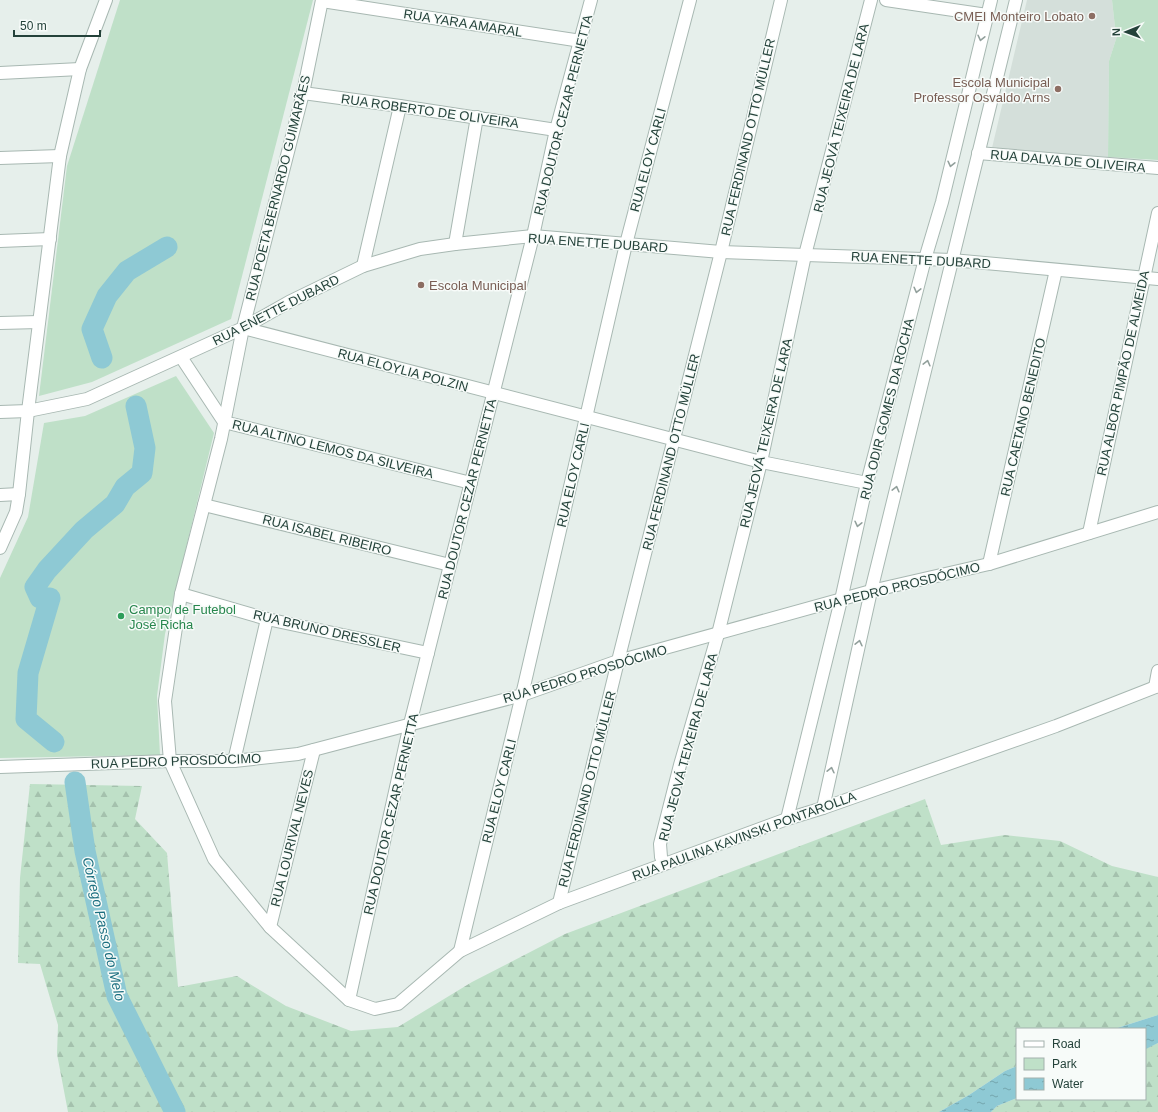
<svg xmlns="http://www.w3.org/2000/svg" width="1158" height="1112" font-family="Arial,sans-serif">
  <style>
    .built { fill: #d4dfda }
    .forest { fill: url(#forest-firs) }
    .park { fill: #bfe0c8 }
    .water { fill: url(#water-ripples) }
    .lines { fill: none; stroke-linecap: round; stroke-linejoin: round }
    .river { stroke: #8ec9d4; stroke-width: 21 }
    .minor-casing { stroke: #a8b8b2; stroke-width: 14 }
    .tertiary-casing { stroke: #a8b8b2; stroke-width: 14 }
    .minor { stroke: #fff; stroke-width: 12 }
    .tertiary { stroke: #fff; stroke-width: 12 }
    .oneway { stroke: #92a09c }
    .education-dot { fill: #8d6e63; stroke: #f7fbf9; stroke-width: 1.5 }
    .leisure-dot { fill: #2e9e5b; stroke: #f7fbf9; stroke-width: 1.5 }
    .labels { text-anchor: middle; dominant-baseline: central; stroke-width: 3; stroke-linejoin: round; paint-order: stroke }
    .education-label { font-size: 13px; fill: #785e54; stroke: #f7fbf9; text-anchor: end }
    .street-label { font-size: 13px; fill: #24423a; stroke: #f7fbf9 }
    .leisure-label { font-size: 13px; fill: #27864d; stroke: #f7fbf9; text-anchor: start }
    .water-label { font-size: 14px; font-style: italic; fill: #1c6f80; stroke: #f7fbf9 }
  </style>
  <defs>
    <pattern id="forest-firs" width="22" height="20" patternUnits="userSpaceOnUse"><rect width="22" height="20" fill="#bfe0c8"/><path d="M5 1l3.5 6h-7zM16 11l3.5 6h-7z" fill="#a4c1ad"/></pattern>
    <pattern id="water-ripples" width="26" height="14" patternUnits="userSpaceOnUse"><rect width="26" height="14" fill="#8ec9d4"/><path d="M2 4q2-2 4 0t4 0M15 11q2-2 4 0t4 0" fill="none" stroke="#74a5ad"/></pattern>
  </defs>
  <rect width="100%" height="100%" fill="#e6efeb"/>
  <!-- built -->
  <path class="built" d="M 1027,0 L 1112,0 L 1115,27 L 1118,33 L 1109,61 L 1108,157 L 992,148 Z"/>
  <!-- forest -->
  <g class="forest">
    <path d="M 30,784 L 142,786 L 135,819 L 167,853 L 178,987 L 237,976 L 286,1006 L 351,1031 L 398,1027 L 472,982 L 565,934 L 925,799 L 941,845 L 1005,835 L 1060,841 L 1112,866 L 1158,877 L 1158,1015 L 1114,1029 L 1017,1029 L 1017,1066 L 1005,1071 L 969,1095 L 939,1112 L 68,1112 L 57,1054 L 58,1025 L 40,964 L 18,963 L 20,878 Z"/>
    <path d="M 1158,1043 L 1158,1112 L 991,1112 L 997,1106 L 1017,1098 L 1017,1099 L 1145,1099 L 1145,1049 Z"/>
  </g>
  <!-- park -->
  <g class="park">
    <path d="M 120,0 L 313,0 L 231,319 L 92,382 L 39,396 L 67,166 Z"/>
    <path d="M 1112,0 L 1158,0 L 1158,160 L 1108,157 L 1109,61 L 1118,33 L 1115,27 Z"/>
    <path d="M 176,376 L 214,433 L 165,634 L 157,696 L 160,755 L 0,758 L 0,578 L 28,517 L 44,423 L 85,416 Z"/>
  </g>
  <!-- water -->
  <g class="water">
    <path d="M 1158,1015 L 1158,1043 L 1146,1049 L 1145,1029 L 1114,1029 Z"/>
    <path d="M 1017,1066 L 1017,1098 L 997,1106 L 991,1112 L 939,1112 L 969,1095 L 1005,1071 Z"/>
  </g>
  <g class="lines">
    <!-- river -->
    <g class="river">
      <path d="M 102,358 L 92,329 L 107,296 L 127,271 L 167,247"/>
      <path d="M 54,742 L 26,719 L 28,673 L 50,598 L 40,598 L 35,587 L 47,570 L 84,530 L 115,504 L 125,487 L 142,473 L 145,448 L 136,406"/>
      <path d="M 75,782 L 85,851 L 117,996 L 175,1112"/>
    </g>
    <defs>
      <g id="minor">
        <path d="M 322,0 L 303,93 L 243,328 L 221,439 L 181,594 L 165,701 L 170,761 L 214,859 L 270,927 L 349,1000 L 375,1009 L 398,1004 L 460,951 L 559,903 L 787,819"/>
        <path d="M 886,0 L 987,15"/>
        <path d="M 322,1 L 581,41"/>
        <path d="M 0,73 L 80,69"/>
        <path d="M 303,93 L 400,106 L 556,130"/>
        <path d="M 978,153 L 1158,168"/>
        <path d="M 0,158 L 60,156"/>
        <path d="M 0,241 L 50,239"/>
        <path d="M 455,244 L 477,117"/>
        <path d="M 363,266 L 400,106"/>
        <path d="M 0,323 L 39,322"/>
        <path d="M 243,328 L 761,462 L 867,483"/>
        <path d="M 181,357 L 224,422 L 471,483"/>
        <path d="M 0,495 L 19,494"/>
        <path d="M 204,505 L 450,565"/>
        <path d="M 1089,533 L 1158,213"/>
        <path d="M 0,548 L 16,512 L 19,494 L 28,411"/>
        <path d="M 989,564 L 1056,270"/>
        <path d="M 181,594 L 267,619 L 428,653"/>
        <path d="M 1155,687 L 1158,671"/>
        <path d="M 234,761 L 267,619"/>
        <path d="M 0,767 L 170,761 L 234,761 L 298,754 L 522,695 L 618,661 L 871,591 L 989,564 L 1158,512"/>
        <path d="M 664,864 L 661,857 L 660,844 L 680,765 L 718,634 L 761,462 L 805,255 L 871,0"/>
        <path d="M 559,903 L 618,661 L 721,252 L 781,0"/>
        <path d="M 270,927 L 314,750"/>
        <path d="M 460,951 L 522,695 L 626,244 L 690,0"/>
        <path d="M 349,1000 L 410,724 L 533,236 L 556,130 L 591,0"/>
      </g>
      <g id="tertiary">
        <path d="M 28,411 L 60,156 L 80,69 L 106,0"/>
        <path d="M 0,412 L 28,411 L 87,399 L 243,328 L 289,302 L 363,266 L 420,249 L 455,244 L 533,236 L 721,252 L 952,260 L 1158,279"/>
        <path d="M 823,808 L 871,591 L 1016,0"/>
        <path d="M 787,819 L 841,600 L 867,483 L 925,259 L 942,202 L 991,0"/>
        <path d="M 787,819 L 823,808 L 1056,726 L 1158,686"/>
      </g>
    </defs>
    <!-- minor casing -->
    <use href="#minor" class="minor-casing"/>
    <!-- tertiary casing -->
    <use href="#tertiary" class="tertiary-casing"/>
    <!-- minor -->
    <use href="#minor" class="minor"/>
    <!-- tertiary -->
    <use href="#tertiary" class="tertiary"/>
  </g>
  <!-- one-way arrows -->
  <defs><path id="oneway-chevron" d="M-2-3.5L2.5 0L-2 3.5" fill="none" stroke-width="1.6" stroke-linecap="round" stroke-linejoin="round"/></defs>
  <g class="oneway">
    <use href="#oneway-chevron" transform="translate(981 38) rotate(103)"/>
    <use href="#oneway-chevron" transform="translate(951 164) rotate(103)"/>
    <use href="#oneway-chevron" transform="translate(917 290) rotate(104)"/>
    <use href="#oneway-chevron" transform="translate(927 363) rotate(-76)"/>
    <use href="#oneway-chevron" transform="translate(896 489) rotate(-76)"/>
    <use href="#oneway-chevron" transform="translate(858 524) rotate(103)"/>
    <use href="#oneway-chevron" transform="translate(859 643) rotate(-77)"/>
    <use href="#oneway-chevron" transform="translate(831 770) rotate(-77)"/>
  </g>
  <!-- markers -->
  <g class="education-dot">
    <circle cx="1092" cy="16" r="4"/>
    <circle cx="1058" cy="89" r="4"/>
    <circle cx="421" cy="285" r="4"/>
  </g>
  <circle class="leisure-dot" cx="121" cy="616" r="4"/>
  <g class="labels">
    <!-- education labels -->
    <g class="education-label">
      <text x="1084" y="16">CMEI Monteiro Lobato</text>
      <text x="1050" y="82">Escola Municipal<tspan x="1050" dy="15">Professor Osvaldo Arns</tspan></text>
      <text x="429" y="285" text-anchor="start">Escola Municipal</text>
    </g>
    <!-- street labels -->
    <g class="street-label">
      <text transform="translate(463 23) rotate(9)">RUA YARA AMARAL</text>
      <text transform="translate(430 111) rotate(8)">RUA ROBERTO DE OLIVEIRA</text>
      <text transform="translate(563 115) rotate(-76)">RUA DOUTOR CEZAR PERNETTA</text>
      <text transform="translate(841 118) rotate(-76)">RUA JEOVÁ TEIXEIRA DE LARA</text>
      <text transform="translate(748 137) rotate(-77)">RUA FERDINAND OTTO MÜLLER</text>
      <text transform="translate(648 160) rotate(-75)">RUA ELOY CARLI</text>
      <text transform="translate(1068 161) rotate(5)">RUA DALVA DE OLIVEIRA</text>
      <text transform="translate(278 188) rotate(-76)">RUA POETA BERNARDO GUIMARÃES</text>
      <text transform="translate(598 243) rotate(4)">RUA ENETTE DUBARD</text>
      <text transform="translate(921 260) rotate(3)">RUA ENETTE DUBARD</text>
      <text transform="translate(276 310) rotate(-27)">RUA ENETTE DUBARD</text>
      <text transform="translate(403 370) rotate(15)">RUA ELOYLIA POLZIN</text>
      <text transform="translate(1123 373) rotate(-78)">RUA ALBOR PIMPÃO DE ALMEIDA</text>
      <text transform="translate(887 409) rotate(-76)">RUA ODIR GOMES DA ROCHA</text>
      <text transform="translate(1023 417) rotate(-77)">RUA CAETANO BENEDITO</text>
      <text transform="translate(766 433) rotate(-77)">RUA JEOVÁ TEIXEIRA DE LARA</text>
      <text transform="translate(333 449) rotate(14)">RUA ALTINO LEMOS DA SILVEIRA</text>
      <text transform="translate(671 452) rotate(-76)">RUA FERDINAND OTTO MÜLLER</text>
      <text transform="translate(573 475) rotate(-77)">RUA ELOY CARLI</text>
      <text transform="translate(467 499) rotate(-76)">RUA DOUTOR CEZAR PERNETTA</text>
      <text transform="translate(327 535) rotate(14)">RUA ISABEL RIBEIRO</text>
      <text transform="translate(897 587) rotate(-14)">RUA PEDRO PROSDÓCIMO</text>
      <text transform="translate(327 631) rotate(13)">RUA BRUNO DRESSLER</text>
      <text transform="translate(585 674) rotate(-17)">RUA PEDRO PROSDÓCIMO</text>
      <text transform="translate(688 747) rotate(-75)">RUA JEOVÁ TEIXEIRA DE LARA</text>
      <text transform="translate(176 761) rotate(-2)">RUA PEDRO PROSDÓCIMO</text>
      <text transform="translate(587 789) rotate(-76)">RUA FERDINAND OTTO MÜLLER</text>
      <text transform="translate(499 791) rotate(-76)">RUA ELOY CARLI</text>
      <text transform="translate(391 814) rotate(-77)">RUA DOUTOR CEZAR PERNETTA</text>
      <text transform="translate(744 836) rotate(-20)">RUA PAULINA KAVINSKI PONTAROLLA</text>
      <text transform="translate(292 838) rotate(-76)">RUA LOURIVAL NEVES</text>
    </g>
    <!-- leisure labels -->
    <g class="leisure-label">
      <text x="129" y="609">Campo de Futebol<tspan x="129" dy="15">José Richa</tspan></text>
    </g>
    <!-- water labels -->
    <g class="water-label">
      <text transform="translate(104 929) rotate(77)">Córrego Passo do Melo</text>
    </g>
  </g>
  <!-- legend -->
  <rect x="1016" y="1028" width="130" height="72" fill="#f7fbf9" stroke="#a3b1ad"/>
  <rect x="1024" y="1041" width="20" height="6" fill="#ffffff" stroke="#a3b1ad"/>
  <text x="1052" y="1048" font-size="12" fill="#24423a">Road</text>
  <rect x="1024" y="1058" width="20" height="12" fill="#bfe0c8" stroke="#a3b1ad"/>
  <text x="1052" y="1068" font-size="12" fill="#24423a">Park</text>
  <rect x="1024" y="1078" width="20" height="12" fill="url(#water-ripples)" stroke="#a3b1ad"/>
  <text x="1052" y="1088" font-size="12" fill="#24423a">Water</text>
  <!-- north arrow -->
  <g transform="translate(1126 32) rotate(269)" stroke="#f7fbf9" stroke-width="3" paint-order="stroke">
  <path d="M0-3L7 15L0 10L-7 15Z" fill="#24423a"/>
  <text y="-6" font-size="11" font-weight="bold" text-anchor="middle" fill="#24423a">N</text>
  </g>
  <!-- scale -->
  <path d="M14 30v6h86v-6" fill="none" stroke="#24423a" stroke-width="2"/>
  <text x="20" y="30" font-size="12" fill="#24423a" stroke="#f7fbf9" stroke-width="3" paint-order="stroke">50 m</text>
</svg>
